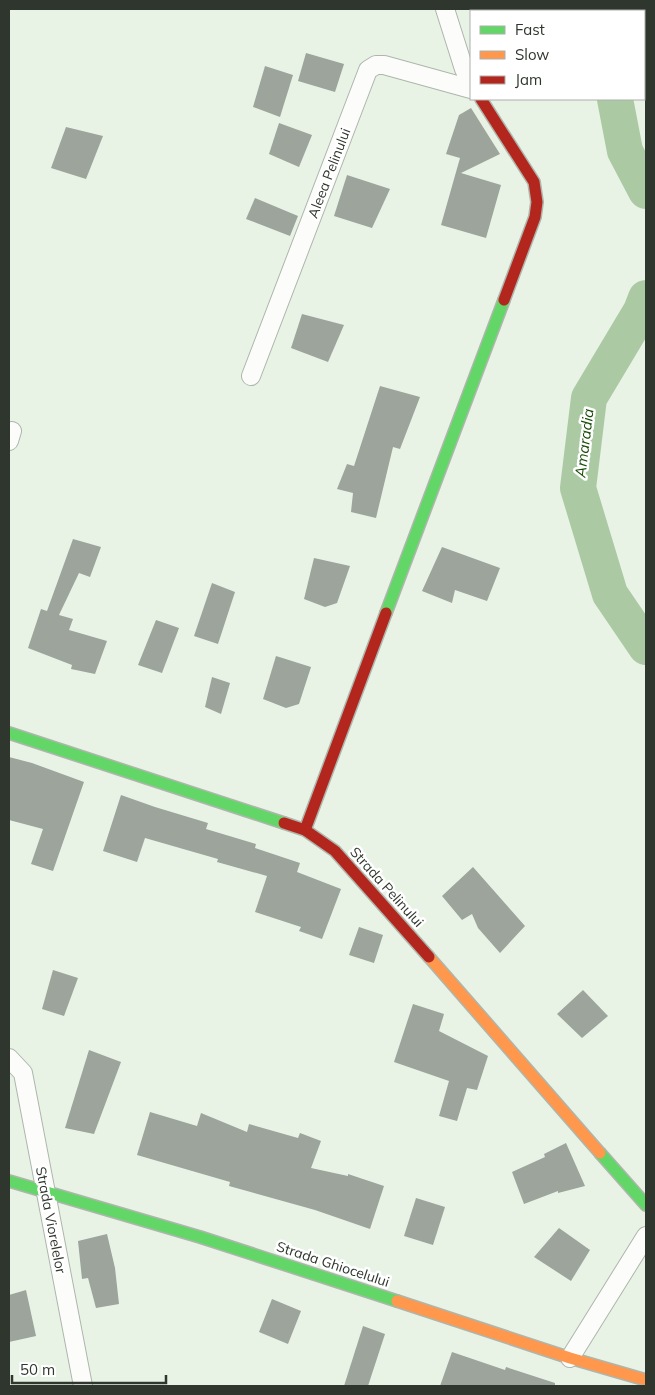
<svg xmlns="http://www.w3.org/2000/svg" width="655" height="1395" font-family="Mulish,sans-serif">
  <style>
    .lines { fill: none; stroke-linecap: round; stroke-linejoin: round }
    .river { stroke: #abcaa4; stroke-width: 36 }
    .building { fill: #9ca49b }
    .street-casing { stroke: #aeb6ac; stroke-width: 20 }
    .fast-casing { stroke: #aeb6ac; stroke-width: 14 }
    .slow-casing { stroke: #aeb6ac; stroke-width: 14 }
    .jam-casing { stroke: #aeb6ac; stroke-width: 14 }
    .street { stroke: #fcfdfb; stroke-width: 18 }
    .fast { stroke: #63d668; stroke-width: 11 }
    .slow { stroke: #ff974d; stroke-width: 11 }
    .jam { stroke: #b3261e; stroke-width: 11 }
    .labels { text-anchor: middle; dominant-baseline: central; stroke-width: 5; stroke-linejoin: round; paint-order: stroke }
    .street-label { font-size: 14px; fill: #2f362d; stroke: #fff }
    .water-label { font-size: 15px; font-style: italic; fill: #174c06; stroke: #fff }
  </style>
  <rect width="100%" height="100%" fill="#e8f3e6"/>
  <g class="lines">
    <!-- river -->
    <g class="river">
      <path d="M 506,9 L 508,11"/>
      <path d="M 615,99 L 625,151 L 646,191"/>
      <path d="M 646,298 L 641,311 L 589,398 L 578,488 L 610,594 L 646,647"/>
    </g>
  </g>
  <!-- building -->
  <g class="building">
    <path d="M 306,53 L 344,64 L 335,92 L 298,81 Z"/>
    <path d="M 265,66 L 293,75 L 280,117 L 253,107 Z"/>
    <path d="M 471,108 L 500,154 L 461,173 L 501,185 L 486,238 L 441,225 L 460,158 L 446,154 L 459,115 Z"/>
    <path d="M 279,123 L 312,135 L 299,167 L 269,154 Z"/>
    <path d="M 66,127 L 103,136 L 86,179 L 51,168 Z"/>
    <path d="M 347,175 L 390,189 L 372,228 L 334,216 Z"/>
    <path d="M 255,198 L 298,216 L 290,236 L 246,219 Z"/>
    <path d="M 302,314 L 344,325 L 328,362 L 291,348 Z"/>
    <path d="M 380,386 L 420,397 L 400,449 L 393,447 L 376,518 L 351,512 L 353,493 L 337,489 L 347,464 L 354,466 Z"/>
    <path d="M 73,539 L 101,547 L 90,577 L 79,573 L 59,615 L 73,619 L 69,630 L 107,641 L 95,674 L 71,669 L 72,665 L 28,648 L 41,609 L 47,611 Z"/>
    <path d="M 442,547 L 500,568 L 487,601 L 455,590 L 452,603 L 422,591 Z"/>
    <path d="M 314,558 L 350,566 L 337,603 L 325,607 L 304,599 Z"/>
    <path d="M 212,583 L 235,592 L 218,644 L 194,636 Z"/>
    <path d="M 156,620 L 179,628 L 162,673 L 138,665 Z"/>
    <path d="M 276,656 L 311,667 L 299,704 L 286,708 L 263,699 Z"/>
    <path d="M 212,677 L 230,683 L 221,714 L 205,707 Z"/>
    <path d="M 9,757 L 32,763 L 84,782 L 53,871 L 31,864 L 43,829 L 9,820 Z"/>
    <path d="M 121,795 L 155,807 L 208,823 L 206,829 L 256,844 L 255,848 L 300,863 L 297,872 L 341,889 L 322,939 L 299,931 L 301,927 L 255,912 L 267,876 L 217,862 L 218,859 L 145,838 L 137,862 L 103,851 Z"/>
    <path d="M 473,867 L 525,926 L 500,953 L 478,928 L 472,914 L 462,920 L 442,896 Z"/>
    <path d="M 359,927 L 383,935 L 374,963 L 349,955 Z"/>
    <path d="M 53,970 L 78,978 L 64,1016 L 42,1009 Z"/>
    <path d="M 583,990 L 608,1016 L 582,1038 L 557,1014 Z"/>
    <path d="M 413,1004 L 444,1014 L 439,1031 L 488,1056 L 477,1090 L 467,1088 L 457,1121 L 439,1116 L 449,1081 L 394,1062 Z"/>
    <path d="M 89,1050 L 121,1062 L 94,1134 L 65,1128 Z"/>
    <path d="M 150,1112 L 197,1126 L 201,1113 L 247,1132 L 249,1124 L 298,1138 L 300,1133 L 321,1141 L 311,1168 L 348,1176 L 348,1174 L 384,1186 L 370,1229 L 315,1210 L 229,1186 L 230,1182 L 137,1155 Z"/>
    <path d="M 566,1143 L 585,1186 L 558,1193 L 558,1191 L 524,1204 L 512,1172 L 545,1157 L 544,1154 Z"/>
    <path d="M 416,1198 L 445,1207 L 433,1245 L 404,1236 Z"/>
    <path d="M 559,1228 L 590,1250 L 571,1281 L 534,1257 Z"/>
    <path d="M 107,1234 L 115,1268 L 119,1304 L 96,1308 L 88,1278 L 82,1279 L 78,1241 Z"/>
    <path d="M 26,1290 L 36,1336 L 9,1342 L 9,1295 Z"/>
    <path d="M 272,1299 L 301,1311 L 288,1344 L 259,1332 Z"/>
    <path d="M 363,1326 L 385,1334 L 368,1386 L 344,1386 Z"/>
    <path d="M 452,1352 L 505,1370 L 506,1367 L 555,1383 L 555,1386 L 440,1386 Z"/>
  </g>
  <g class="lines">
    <defs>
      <g id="street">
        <path d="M 445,9 L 464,69 L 471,85"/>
        <path d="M 251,376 L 368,70 L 376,65 L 384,65 L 471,89"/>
        <path d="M 9,441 L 12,431"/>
        <path d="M 9,1058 L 23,1073 L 83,1386"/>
        <path d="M 570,1358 L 646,1236"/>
      </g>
      <g id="fast">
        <path d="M 386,613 L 504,300"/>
        <path d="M 9,733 L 284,823"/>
        <path d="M 600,1153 L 646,1205"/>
        <path d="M 9,1181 L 200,1237 L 397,1301"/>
      </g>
      <g id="slow">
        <path d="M 429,957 L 600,1153"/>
        <path d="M 397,1301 L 570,1358 L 646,1380"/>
      </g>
      <g id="jam">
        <path d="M 481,99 L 534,182 L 537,202 L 535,217 L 504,300"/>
        <path d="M 284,823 L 305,830 L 335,851 L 429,957"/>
        <path d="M 305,830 L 386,613"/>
      </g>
    </defs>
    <!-- street casing -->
    <use href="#street" class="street-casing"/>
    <!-- fast casing -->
    <use href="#fast" class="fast-casing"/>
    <!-- slow casing -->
    <use href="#slow" class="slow-casing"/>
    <!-- jam casing -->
    <use href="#jam" class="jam-casing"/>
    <!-- street -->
    <use href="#street" class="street"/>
    <!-- fast -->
    <use href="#fast" class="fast"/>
    <!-- slow -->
    <use href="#slow" class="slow"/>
    <!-- jam -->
    <use href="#jam" class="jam"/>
  </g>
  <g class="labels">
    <!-- street labels -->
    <g class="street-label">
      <text transform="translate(329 173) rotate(-69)">Aleea Pelinului</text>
      <text transform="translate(387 887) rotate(48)">Strada Pelinului</text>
      <text transform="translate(51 1220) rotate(79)">Strada Viorelelor</text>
      <text transform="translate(333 1264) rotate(18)">Strada Ghiocelului</text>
    </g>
    <!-- water labels -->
    <g class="water-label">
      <text transform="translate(584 443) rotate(-83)">Amaradia</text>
    </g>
  </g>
  <!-- border -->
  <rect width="655" height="1395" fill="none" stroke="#2f362d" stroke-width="20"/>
  <!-- legend -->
  <rect x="470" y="10" width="175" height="90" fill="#ffffff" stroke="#acafab"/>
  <rect x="480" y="26" width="25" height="8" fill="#63d668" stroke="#acafab"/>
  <text x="515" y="35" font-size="15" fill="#2f362d">Fast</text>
  <rect x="480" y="51" width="25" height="8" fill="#ff974d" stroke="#acafab"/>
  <text x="515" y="60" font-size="15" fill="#2f362d">Slow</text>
  <rect x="480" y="76" width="25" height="8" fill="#b3261e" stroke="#acafab"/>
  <text x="515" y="85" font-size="15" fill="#2f362d">Jam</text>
  <!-- scale -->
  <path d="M12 1375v8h154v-8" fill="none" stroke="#2f362d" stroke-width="2.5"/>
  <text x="20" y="1375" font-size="15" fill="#2f362d" stroke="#ffffff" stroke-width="4" paint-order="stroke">50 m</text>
</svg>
